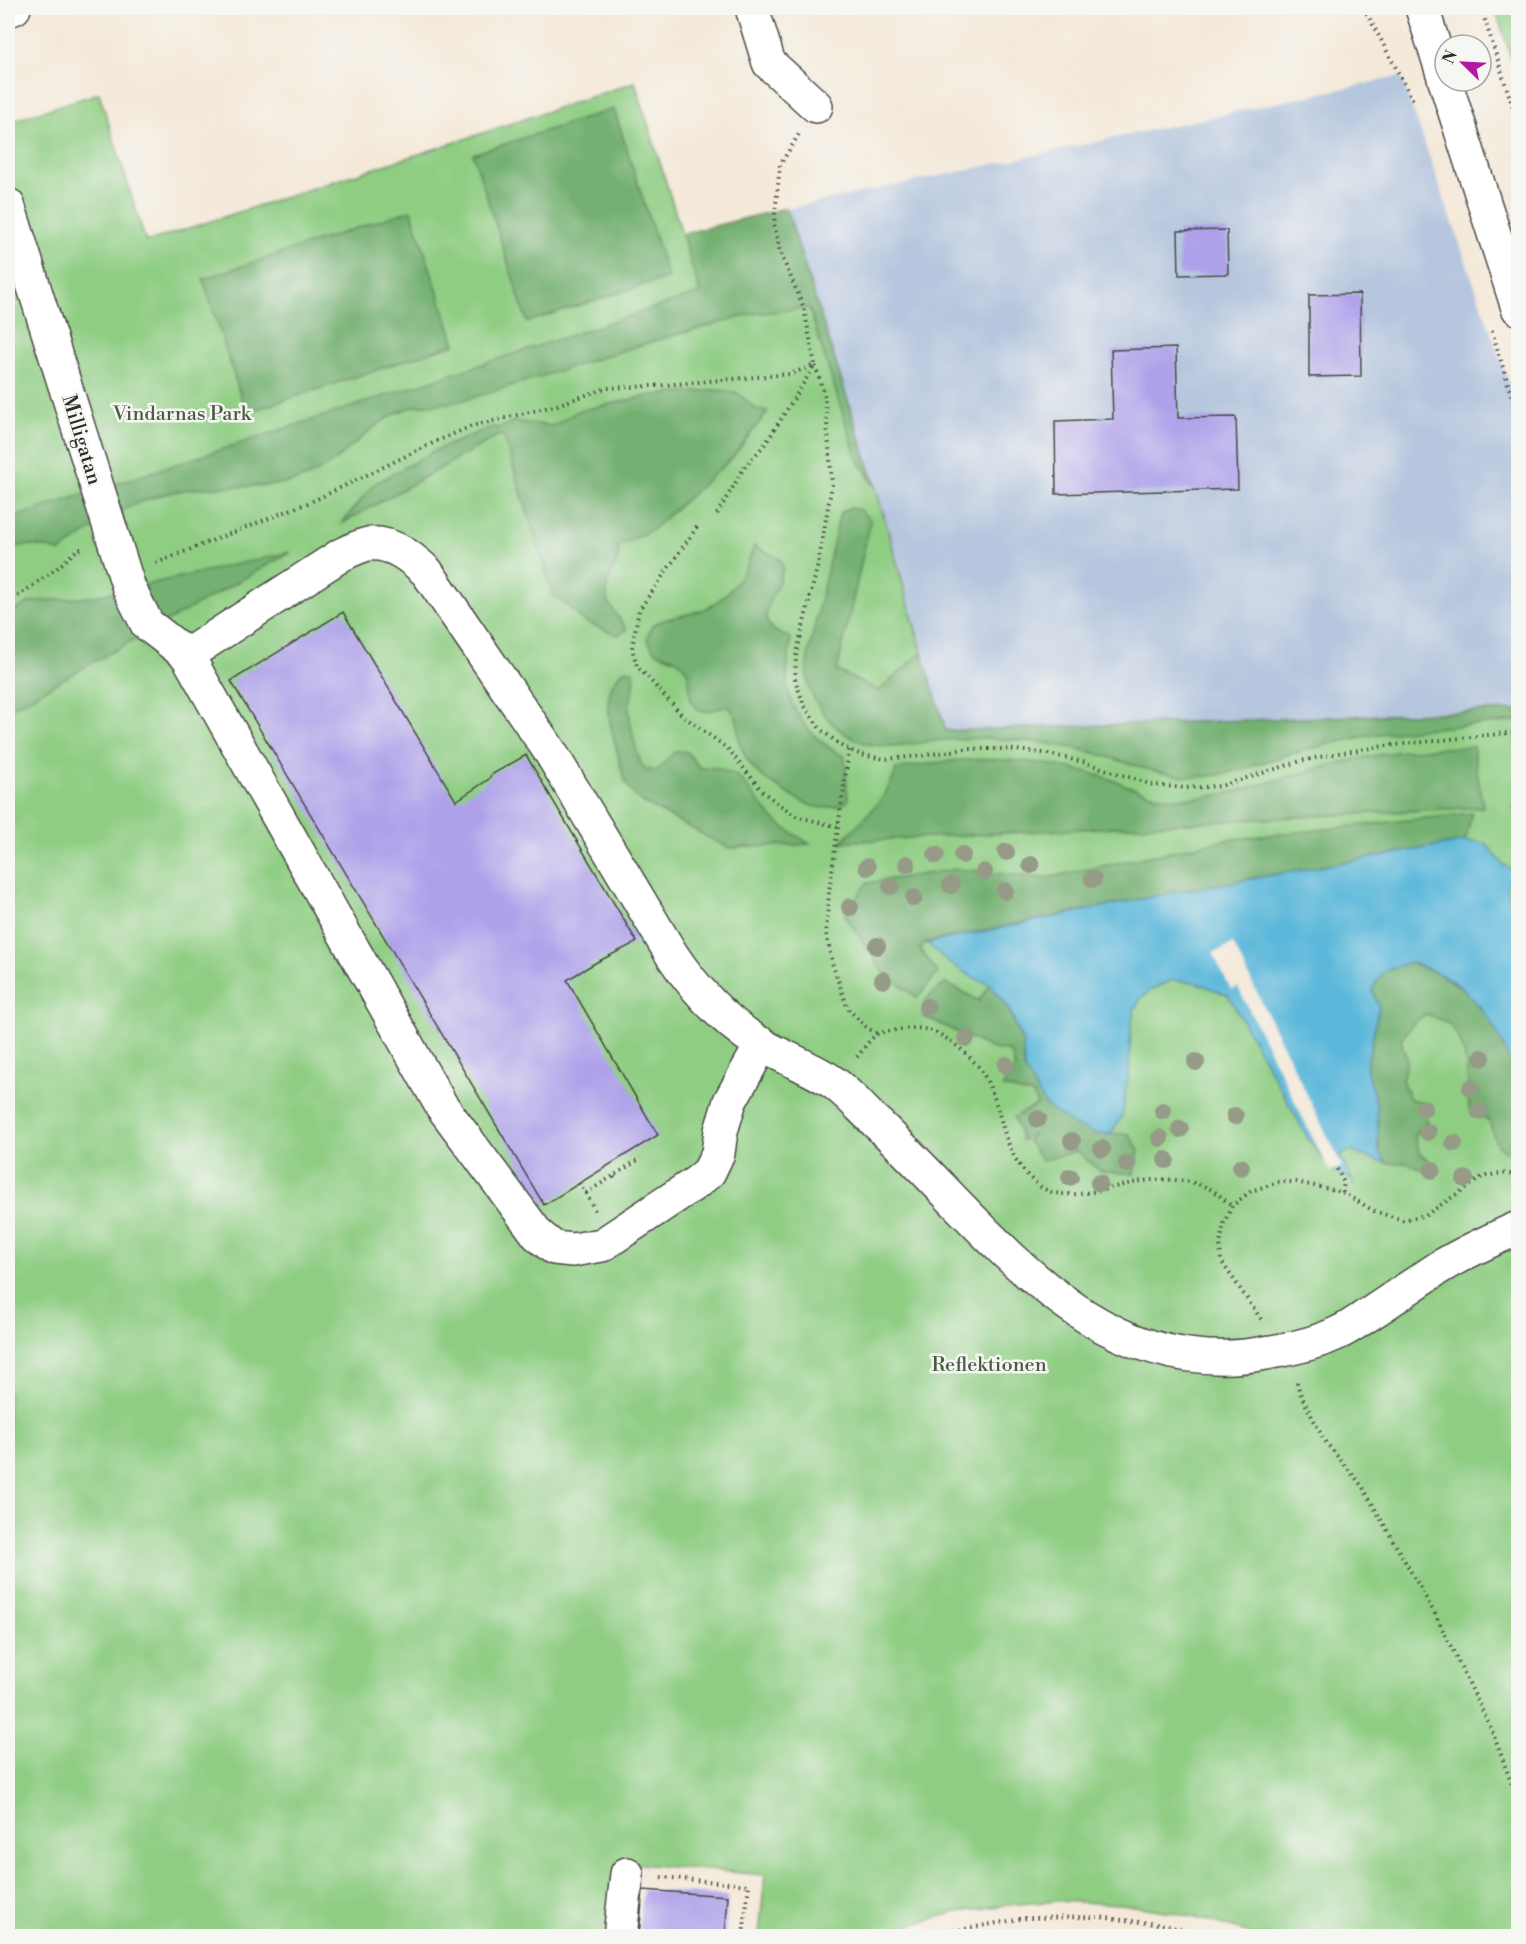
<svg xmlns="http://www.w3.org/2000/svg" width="1526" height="1944" font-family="'Libre Bodoni',serif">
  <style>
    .industrial { fill: #b6c6de }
    .green { fill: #8fcd83; stroke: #5d7c57; stroke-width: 1.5 }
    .forest { fill: #73b071; stroke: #4f6e4e; stroke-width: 1.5 }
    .water { fill: #5cb8da; stroke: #447282; stroke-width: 1.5 }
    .pier { fill: #f4e9d9 }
    .building { fill: #aea1ea }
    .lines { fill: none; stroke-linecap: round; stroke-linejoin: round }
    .minor-casing { stroke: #494845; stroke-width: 36 }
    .major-casing { stroke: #494845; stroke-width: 36 }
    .path { stroke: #494845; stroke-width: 4; stroke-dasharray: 1.5 4.5; stroke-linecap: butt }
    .minor { stroke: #fff; stroke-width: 33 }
    .major { stroke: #fff; stroke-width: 33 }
    .tree { fill: #969b88 }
    .labels { text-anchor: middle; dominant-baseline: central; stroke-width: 5; stroke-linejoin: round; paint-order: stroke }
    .park-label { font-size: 20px; fill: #495c45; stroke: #f6f6f2 }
    .street-label { font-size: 20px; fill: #2b2b2b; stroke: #f6f6f2 }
  </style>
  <rect width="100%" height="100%" fill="#f6f6f2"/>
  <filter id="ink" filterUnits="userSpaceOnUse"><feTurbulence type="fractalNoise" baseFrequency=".0167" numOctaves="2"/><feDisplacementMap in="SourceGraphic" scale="12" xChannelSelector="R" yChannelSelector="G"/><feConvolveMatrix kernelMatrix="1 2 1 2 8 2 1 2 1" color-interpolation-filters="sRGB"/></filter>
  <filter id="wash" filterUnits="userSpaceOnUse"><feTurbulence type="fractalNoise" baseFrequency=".008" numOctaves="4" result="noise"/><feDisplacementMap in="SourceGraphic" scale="24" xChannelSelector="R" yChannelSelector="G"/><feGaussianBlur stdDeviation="1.35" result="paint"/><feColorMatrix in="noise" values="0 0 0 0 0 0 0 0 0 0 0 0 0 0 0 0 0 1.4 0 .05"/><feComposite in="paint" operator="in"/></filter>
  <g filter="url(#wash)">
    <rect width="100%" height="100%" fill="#f4e9d9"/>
    <!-- industrial -->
    <path class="industrial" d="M 1401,76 L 1518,409 L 1518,712 L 945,731 L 787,209 Z"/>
    <!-- green -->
    <g class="green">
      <path d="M 1495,8 L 1518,8 L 1518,79 Z"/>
      <path d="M 635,82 L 682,234 L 787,209 L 867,474 L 876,488 L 922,652 L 921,653 L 945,731 L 1518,712 L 1518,805 L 1513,806 L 1518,821 L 1518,1936 L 1260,1936 L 1214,1922 L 1171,1912 L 1122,1904 L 1057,1901 L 1006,1905 L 953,1913 L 871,1936 L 759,1936 L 765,1875 L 616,1862 L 609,1936 L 8,1936 L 8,122 L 99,93 L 146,242 L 459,141 Z"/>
    </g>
    <!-- forest -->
    <g class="forest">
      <path d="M 614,109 L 668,277 L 527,322 L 473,154 Z"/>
      <path d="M 786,208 L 876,488 L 857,458 L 809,308 L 752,314 L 654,341 L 475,397 C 466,399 457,402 448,403 C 432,405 414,404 399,412 C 364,428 343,462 307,477 C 273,490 238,485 203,488 C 143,492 107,517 60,552 C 42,545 27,544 8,547 L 8,519 L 700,293 L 682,234 Z"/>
      <path d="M 411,210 L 455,344 L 246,413 L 203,279 Z"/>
      <path d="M 715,390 L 736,392 L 757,409 L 768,411 L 732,458 L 653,529 L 619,546 L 617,563 L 607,582 L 607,601 L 627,630 L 617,635 L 584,621 L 561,600 L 554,597 L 504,437 L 499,435 L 341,524 L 374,484 L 434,451 L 491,427 L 500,428 L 514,421 L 553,426 L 578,411 L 652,395 Z"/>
      <path d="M 849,508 L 860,510 L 870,519 L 869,528 L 837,671 L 879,691 L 922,652 L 946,731 L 1518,710 L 1518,721 C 1459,727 1397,728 1339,742 C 1314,747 1289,754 1264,762 C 1245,768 1228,775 1207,776 C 1169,779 1137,766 1102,755 C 1068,745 1034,741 999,739 C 978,737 957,739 936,741 C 907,744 879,752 852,738 C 830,726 812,703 807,678 C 806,671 808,662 808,655 L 840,513 Z"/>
      <path d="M 754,546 L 780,559 L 783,569 C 776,598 745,625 791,638 C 789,655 785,673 788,690 C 794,720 819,744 845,757 L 848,801 C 841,807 825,809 816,807 C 801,804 759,777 751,765 C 747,759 742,750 740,744 C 736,727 742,719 727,706 C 719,708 706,714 699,710 C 684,702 694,680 685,668 C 673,650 656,663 647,638 C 649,634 650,628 653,625 C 660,618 694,615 707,608 C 731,595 746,572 754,546 Z"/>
      <path d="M 291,552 L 8,710 L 8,614 L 30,602 L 91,597 Z"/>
      <path d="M 626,669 L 633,671 C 638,683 630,696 629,708 C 629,719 636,753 641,763 C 644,769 649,771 656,771 C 669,762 668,748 687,752 L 700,768 L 717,768 L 738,776 L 768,813 L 783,827 L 810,844 L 728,848 L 644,803 C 638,798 632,794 628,787 C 622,777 620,762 617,751 C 610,723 598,688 626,669 Z"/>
      <path d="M 1473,747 L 1483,807 L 841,842 C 859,822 891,796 896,769 C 968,756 1018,755 1090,773 C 1119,780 1147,797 1177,798 C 1230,799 1270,780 1320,768 C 1344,761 1370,756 1396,752 C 1421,748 1448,748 1473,747 Z"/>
      <path d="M 1472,813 L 1465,841 L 1170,893 L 927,942 L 920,949 L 938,973 L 917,998 L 883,972 L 845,915 L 867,883 L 957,869 L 1046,878 L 1225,840 Z"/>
      <path d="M 1409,962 L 1435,972 L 1463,989 L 1487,1016 L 1505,1047 L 1518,1083 L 1518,1156 L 1497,1146 L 1489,1121 L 1469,1109 C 1468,1084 1469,1040 1447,1023 C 1441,1019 1431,1017 1425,1014 L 1412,1025 L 1401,1040 L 1407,1060 L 1402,1080 L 1410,1099 L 1423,1102 L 1427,1124 L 1415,1136 L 1420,1153 L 1432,1163 L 1422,1170 L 1407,1163 L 1387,1163 L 1379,1152 L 1377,1106 L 1366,1068 L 1379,1007 L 1372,990 L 1383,972 Z"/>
      <path d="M 946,983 L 979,1001 L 990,984 L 1008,1009 L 1023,1043 L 1024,1068 L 1095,1134 L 1129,1134 L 1139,1150 L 1134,1174 L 1100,1171 L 1077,1151 L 1042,1161 L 1028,1141 L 1034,1132 L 1022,1141 L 1014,1117 L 1037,1105 L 1033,1095 L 1002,1087 L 1015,1068 L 1011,1052 L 993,1049 L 923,1016 L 926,999 Z"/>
    </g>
    <!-- water -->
    <path class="water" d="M 1465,841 L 1485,843 L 1504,865 L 1514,871 L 1506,889 L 1518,924 L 1518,1083 C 1506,1049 1491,1014 1464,990 C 1449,976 1428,969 1409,962 L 1383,972 L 1372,990 L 1379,1007 L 1366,1068 L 1377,1106 L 1379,1152 L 1387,1163 L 1366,1157 L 1351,1151 L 1340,1155 L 1355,1186 L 1351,1179 L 1333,1172 L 1309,1140 L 1228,995 L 1197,983 L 1172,980 L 1154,988 L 1142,997 L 1134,1010 L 1131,1030 L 1129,1069 L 1122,1116 L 1111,1134 L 1095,1134 L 1074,1125 L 1045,1105 L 1024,1068 L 1023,1043 L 1009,1009 L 990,984 L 974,978 L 949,963 L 927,943 L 1170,893 Z"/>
    <!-- pier -->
    <path class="pier" d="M 1233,944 L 1342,1166 L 1330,1172 L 1238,987 L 1231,990 L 1213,953 Z"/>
    <g id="blocks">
      <!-- building -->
      <g class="building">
        <path d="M 1227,230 L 1228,274 L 1179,275 L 1178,231 Z"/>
        <path d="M 1360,294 L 1361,376 L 1309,377 L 1309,295 Z"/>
        <path d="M 1176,348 L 1178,418 L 1236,417 L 1238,489 L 1056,494 L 1055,421 L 1113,419 L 1111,350 Z"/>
        <path d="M 343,612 L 456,801 L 489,779 L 491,775 L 526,755 L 637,942 L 595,963 L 567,980 L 658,1135 L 544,1205 L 231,681 Z"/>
        <path d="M 643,1890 L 728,1896 L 725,1936 L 639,1936 Z"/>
        <path d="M 1043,1931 L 1093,1931 L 1135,1935 L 1135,1936 L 997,1936 L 997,1935 Z"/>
      </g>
    </g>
  </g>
  <g filter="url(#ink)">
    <use href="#blocks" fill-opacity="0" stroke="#494845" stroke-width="1.5"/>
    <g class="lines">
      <defs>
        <g id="minor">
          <path d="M 752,8 L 769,63 L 816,106"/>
          <path d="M 8,10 L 14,8"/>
          <path d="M 8,205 L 129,588 L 147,624 L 187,655"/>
          <path d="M 762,1044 L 730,1101 L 721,1131 L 718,1153 L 709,1172 L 697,1182 L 602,1245 L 573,1250 L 554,1248 L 538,1235 L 441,1105 L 187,655 L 341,555 C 349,551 359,546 368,544 C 391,541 411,557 427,572 L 551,753 L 672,955 C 696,991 725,1022 762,1045 C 785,1058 809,1067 831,1081 C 849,1093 864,1112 880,1126 C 993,1232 1094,1388 1271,1352 C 1295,1348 1318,1343 1340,1332 C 1351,1327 1361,1319 1371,1313 C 1394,1298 1417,1282 1440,1267 C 1465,1252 1491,1240 1518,1228"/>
          <path d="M 620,1936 L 627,1874"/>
        </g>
        <g id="major">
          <path d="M 1422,8 L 1445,80"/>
          <path d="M 1445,81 L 1518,308"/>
        </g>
      </defs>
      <!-- minor casing -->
      <use href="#minor" class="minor-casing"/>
      <!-- major casing -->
      <use href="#major" class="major-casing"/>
      <!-- path -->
      <g class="path">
        <path d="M 1364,8 L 1414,102"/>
        <path d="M 1481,8 L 1518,123"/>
        <path d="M 1492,331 L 1518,417"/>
        <path d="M 717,514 L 744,468 L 766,443 L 815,365 L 804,308 L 780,252 L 774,224 L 780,165 L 799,134"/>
        <path d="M 697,527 L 639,610 L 632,648 L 637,666 L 682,715 L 728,749 L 763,792 L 795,816 L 838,827"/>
        <path d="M 156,563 L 315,500 L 437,441 L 472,426 L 554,406 L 607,388 L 652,386 L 790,374 L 815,365 L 825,398 L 832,484 L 819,560 L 796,656 L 795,680 L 804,705 L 820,729 L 843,747 L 862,755 L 885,759 L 920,756 L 965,749 L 1005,749 L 1044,753 L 1083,762 L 1153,785 L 1186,788 L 1221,786 L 1301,761 L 1339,753 L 1385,746 L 1518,732"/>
        <path d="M 8,603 L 56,569 L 78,549 L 82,549"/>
        <path d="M 849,750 L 829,892 L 826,933 L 833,966 L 848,1009 L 867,1028 L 878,1034"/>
        <path d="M 857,1057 C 863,1050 870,1038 878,1034 C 883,1031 891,1031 896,1030 C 908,1028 921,1027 932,1031 C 949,1037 976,1060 984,1075 C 1005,1113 1000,1154 1037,1184 C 1064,1207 1112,1185 1143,1181 C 1165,1178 1190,1179 1210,1189 C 1218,1193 1225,1201 1232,1206"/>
        <path d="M 1337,1169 L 1344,1183 L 1342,1192"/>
        <path d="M 615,1178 L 613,1176 L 641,1158"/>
        <path d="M 579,1183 L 586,1193 L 613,1176"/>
        <path d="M 586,1193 L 595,1211"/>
        <path d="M 1261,1319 L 1221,1261 L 1220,1244 L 1224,1223 L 1232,1206 L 1251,1191 L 1279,1182 L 1296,1182 L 1342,1192 L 1374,1211 L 1403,1220 L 1426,1215 L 1482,1177 L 1501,1173 L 1518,1175"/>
        <path d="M 1297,1382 L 1300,1393 L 1324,1440 L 1362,1486 L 1435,1614 L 1491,1728 L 1518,1801"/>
        <path d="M 661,1877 L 749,1885 L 743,1936"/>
        <path d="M 924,1936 L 1026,1918 L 1099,1917 L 1164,1925 L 1207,1936"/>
      </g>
      <!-- minor -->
      <use href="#minor" class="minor"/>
      <!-- major -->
      <use href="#major" class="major"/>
    </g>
    <!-- trees -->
    <g class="tree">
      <circle cx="1006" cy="852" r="9"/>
      <circle cx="936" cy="855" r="9"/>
      <circle cx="962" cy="855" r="9"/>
      <circle cx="907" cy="864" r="9"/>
      <circle cx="1031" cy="865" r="9"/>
      <circle cx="867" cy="867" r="9"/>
      <circle cx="984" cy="872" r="9"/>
      <circle cx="1093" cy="879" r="9"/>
      <circle cx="951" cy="885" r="9"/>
      <circle cx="891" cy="886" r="9"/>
      <circle cx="1005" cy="891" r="9"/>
      <circle cx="914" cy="898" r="9"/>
      <circle cx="850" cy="907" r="9"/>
      <circle cx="877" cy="946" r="9"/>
      <circle cx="883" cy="980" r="9"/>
      <circle cx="927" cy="1007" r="9"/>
      <circle cx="966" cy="1038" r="9"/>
      <circle cx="1482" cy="1058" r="9"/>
      <circle cx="1196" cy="1062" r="9"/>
      <circle cx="1006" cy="1065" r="9"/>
      <circle cx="1471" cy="1088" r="9"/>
      <circle cx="1424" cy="1108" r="9"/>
      <circle cx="1163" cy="1111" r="9"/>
      <circle cx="1479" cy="1111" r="9"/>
      <circle cx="1235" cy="1116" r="9"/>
      <circle cx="1038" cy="1119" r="9"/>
      <circle cx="1180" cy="1129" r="9"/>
      <circle cx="1428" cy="1132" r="9"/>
      <circle cx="1160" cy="1138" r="9"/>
      <circle cx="1072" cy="1141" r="9"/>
      <circle cx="1454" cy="1143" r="9"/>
      <circle cx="1102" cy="1149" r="9"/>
      <circle cx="1166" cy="1160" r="9"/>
      <circle cx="1127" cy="1164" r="9"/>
      <circle cx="1241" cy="1167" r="9"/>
      <circle cx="1432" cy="1170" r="9"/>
      <circle cx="1070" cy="1177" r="9"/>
      <circle cx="1465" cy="1179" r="9"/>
      <circle cx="1099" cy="1183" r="9"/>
    </g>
  </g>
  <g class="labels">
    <!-- park labels -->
    <g class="park-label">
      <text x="182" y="414">Vindarnas Park</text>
      <text x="989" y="1365">Reflektionen</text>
    </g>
    <!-- street labels -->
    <g class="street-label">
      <text transform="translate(81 440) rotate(73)">Milligatan</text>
    </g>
  </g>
  <!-- margin -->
  <rect width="1526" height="1944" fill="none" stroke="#f6f6f2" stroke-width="30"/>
  <!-- north arrow -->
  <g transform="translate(1463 63) rotate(294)"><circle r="28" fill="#f6f6f2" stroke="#a5a5a2" stroke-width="1.5"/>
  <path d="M0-4.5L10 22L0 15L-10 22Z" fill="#b5179e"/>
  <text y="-9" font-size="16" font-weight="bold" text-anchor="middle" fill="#2b2b2b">N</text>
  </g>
</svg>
